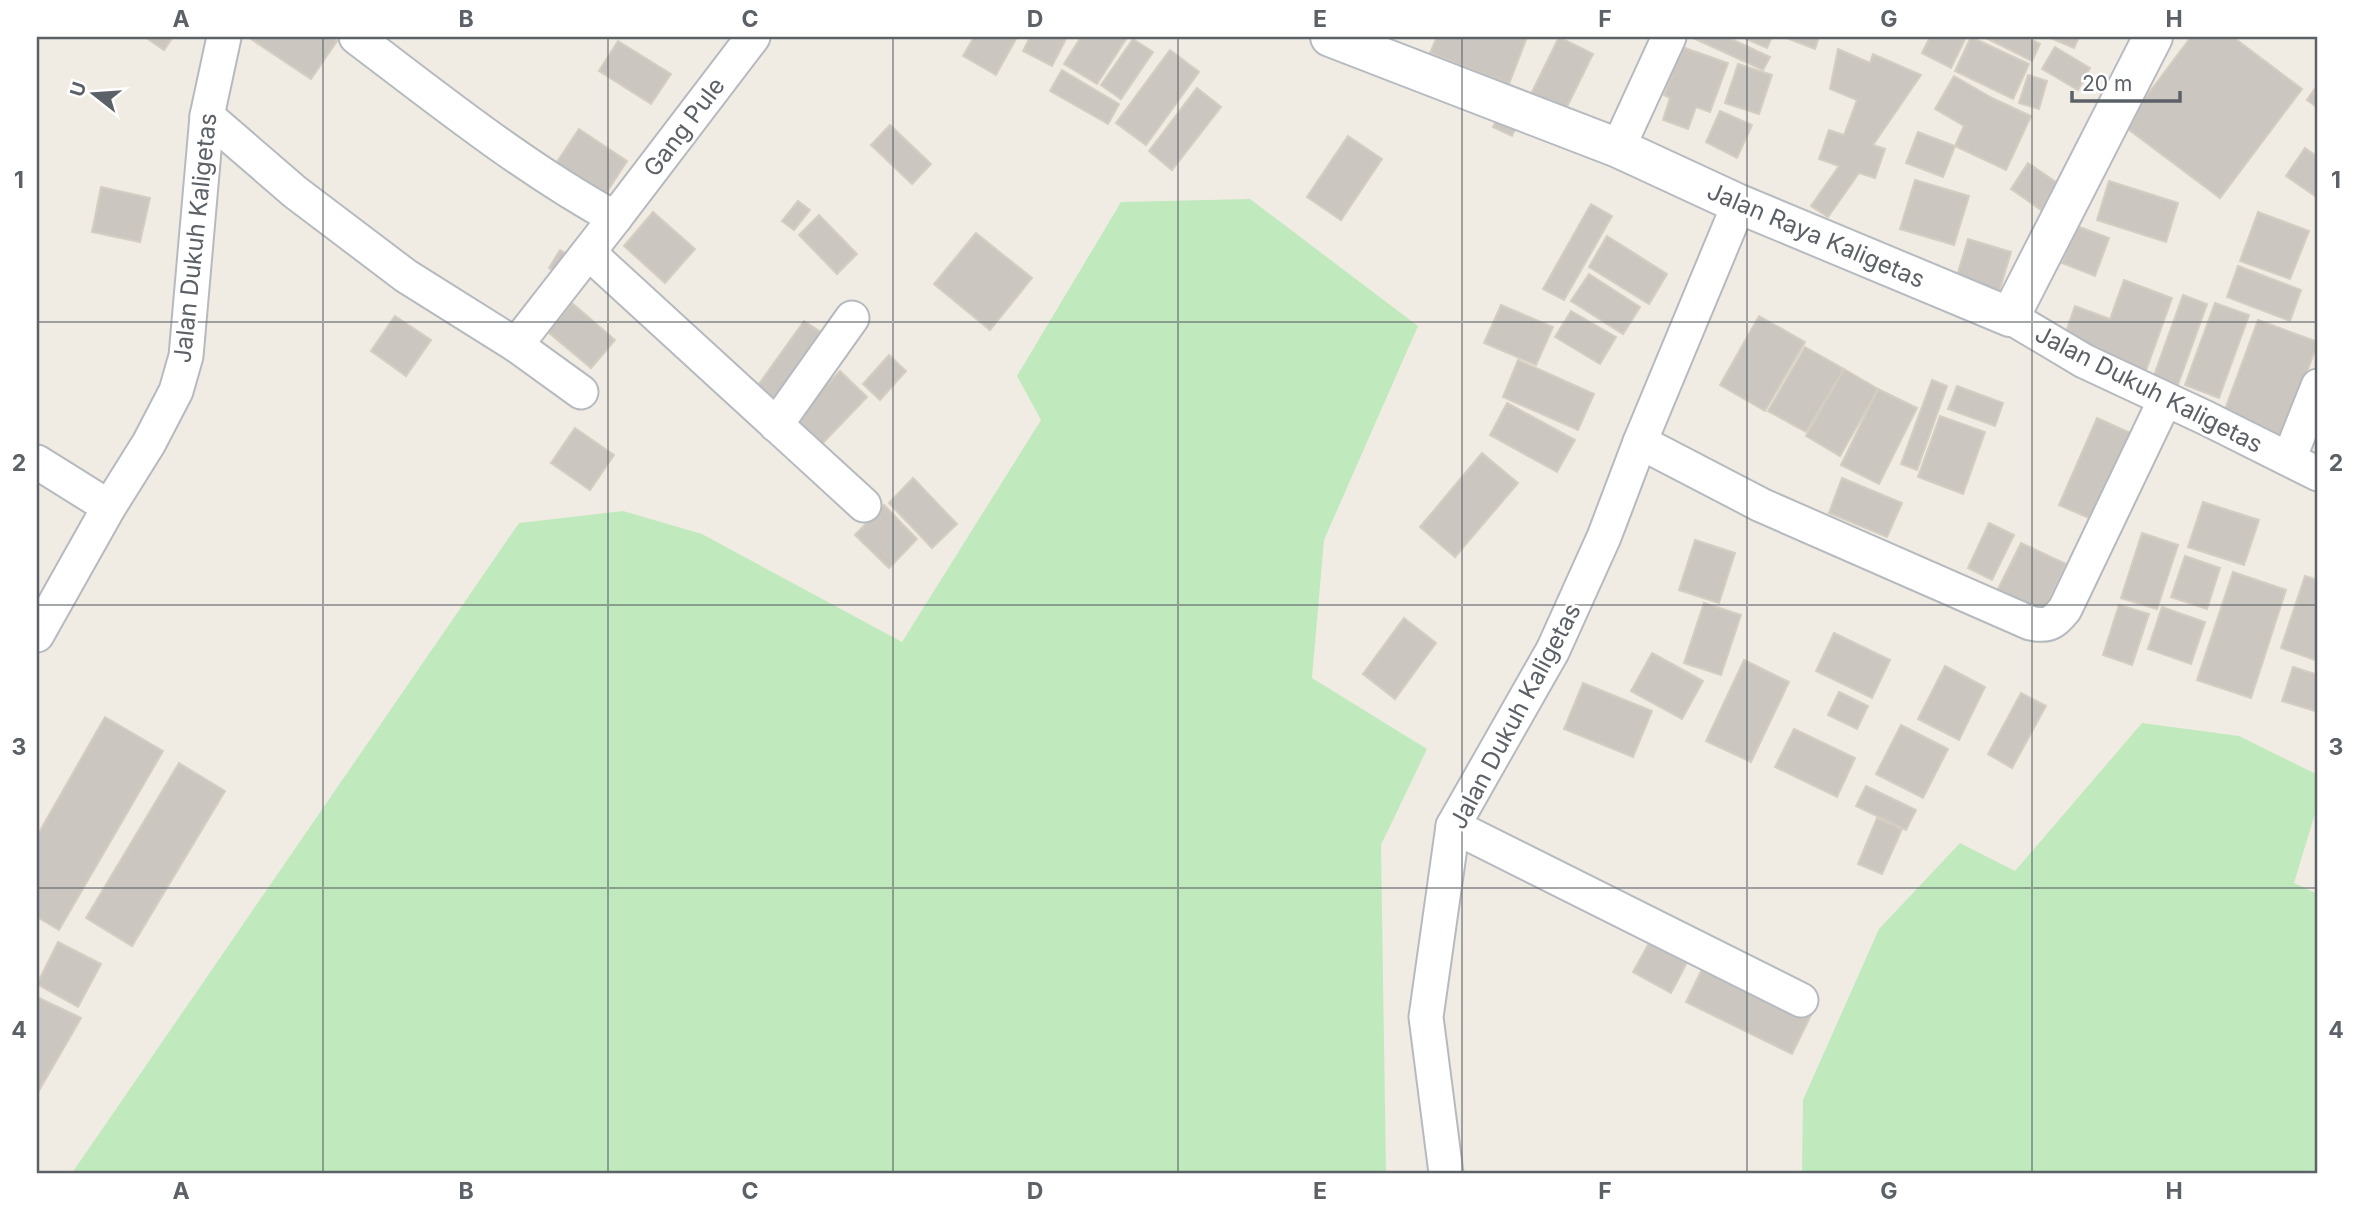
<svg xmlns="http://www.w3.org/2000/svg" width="2355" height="1210" font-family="Inter,sans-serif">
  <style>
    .green { fill: #c0eabd }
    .building { fill: #cbc7c0; stroke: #d5cdc1; stroke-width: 2 }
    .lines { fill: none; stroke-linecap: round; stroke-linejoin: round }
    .minor-casing { stroke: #b6babf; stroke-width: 37 }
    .secondary-casing { stroke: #b7bbc1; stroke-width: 42 }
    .minor { stroke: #fff; stroke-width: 33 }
    .secondary { stroke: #fff; stroke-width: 38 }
    .grid { fill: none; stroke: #5b6166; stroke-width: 2; stroke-opacity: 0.55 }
    .labels { text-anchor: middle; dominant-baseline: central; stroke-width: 6; stroke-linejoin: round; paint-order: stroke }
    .street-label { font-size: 24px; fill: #5b6166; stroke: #fff }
    .neatline { fill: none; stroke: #5b6166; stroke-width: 2.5 }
    .grid-label { font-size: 23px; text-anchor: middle; font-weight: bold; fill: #5b6166 }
  </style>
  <rect width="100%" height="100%" fill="#f0ece3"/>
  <!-- green -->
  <g class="green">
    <path d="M 1250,199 L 1418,326 L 1324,540 L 1312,678 L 1427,749 L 1381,845 L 1386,1173 L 72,1173 L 519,523 L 623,511 L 702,534 L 902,642 L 1041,420 L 1017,376 L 1121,202 Z"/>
    <path d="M 2142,723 L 2239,736 L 2318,775 L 2318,804 L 2294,883 L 2318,894 L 2318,1173 L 1802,1173 L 1803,1100 L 1879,929 L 1960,843 L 2015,871 Z"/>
  </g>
  <!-- building -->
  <g class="building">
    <path d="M 145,37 L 173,37 L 164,50 Z"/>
    <path d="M 253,37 L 331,37 L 337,41 L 311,79 L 251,39 Z"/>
    <path d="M 974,37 L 1017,37 L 996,75 L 963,56 Z"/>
    <path d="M 1030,37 L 1067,37 L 1052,66 L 1023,51 Z"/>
    <path d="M 1081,37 L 1123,37 L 1126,39 L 1097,84 L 1064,64 Z"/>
    <path d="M 1437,37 L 1527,37 L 1509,84 L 1430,53 Z"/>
    <path d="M 1559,37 L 1593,54 L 1561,119 L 1527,102 Z"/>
    <path d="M 1691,37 L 1727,37 L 1770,57 L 1763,70 Z"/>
    <path d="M 1742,37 L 1772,37 L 1767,48 Z"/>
    <path d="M 1784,37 L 1819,37 L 1815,49 Z"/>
    <path d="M 1930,37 L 1966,37 L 1951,68 L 1922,53 Z"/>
    <path d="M 1971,37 L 2029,64 L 2013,99 L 1955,71 Z"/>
    <path d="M 1984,37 L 2027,37 L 2040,44 L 2032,61 Z"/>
    <path d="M 2048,37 L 2079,37 L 2074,48 Z"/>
    <path d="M 2191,37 L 2233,37 L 2302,89 L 2220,198 L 2124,126 Z"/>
    <path d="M 1133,39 L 1153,52 L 1121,99 L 1101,85 Z"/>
    <path d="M 618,41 L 671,74 L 651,104 L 599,71 Z"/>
    <path d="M 1682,47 L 1728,63 L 1710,112 L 1696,107 L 1688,129 L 1663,120 L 1670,98 L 1664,95 Z"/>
    <path d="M 2055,47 L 2090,68 L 2078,90 L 2042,69 Z"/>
    <path d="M 1838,49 L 1870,63 L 1873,54 L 1921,75 L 1873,145 L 1885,149 L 1875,178 L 1859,173 L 1828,217 L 1811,206 L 1839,166 L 1819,159 L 1829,130 L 1844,135 L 1857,100 L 1830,89 Z"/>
    <path d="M 1170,50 L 1199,72 L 1146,145 L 1116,123 Z"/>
    <path d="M 1738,64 L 1772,75 L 1759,114 L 1725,103 Z"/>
    <path d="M 1062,70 L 1119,104 L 1108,124 L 1050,91 Z"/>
    <path d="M 2028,75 L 2047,81 L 2039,109 L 2019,103 Z"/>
    <path d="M 1954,76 L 1992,98 L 2031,116 L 2006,170 L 1955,146 L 1964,126 L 1935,109 Z"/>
    <path d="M 2318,84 L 2318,108 L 2307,100 Z"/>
    <path d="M 1197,88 L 1221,107 L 1172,170 L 1149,151 Z"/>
    <path d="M 1502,106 L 1522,115 L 1512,136 L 1493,127 Z"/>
    <path d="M 1720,111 L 1752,125 L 1737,158 L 1706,142 Z"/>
    <path d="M 890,125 L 931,164 L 912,184 L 871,145 Z"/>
    <path d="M 579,129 L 627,161 L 599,204 L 551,171 Z"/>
    <path d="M 1918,132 L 1955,146 L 1943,177 L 1906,163 Z"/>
    <path d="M 1348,136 L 1382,159 L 1341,220 L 1307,197 Z"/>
    <path d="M 2305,148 L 2318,157 L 2318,198 L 2286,176 Z"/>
    <path d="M 2028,163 L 2069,191 L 2051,217 L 2011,189 Z"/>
    <path d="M 1915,180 L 1969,196 L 1954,245 L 1900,229 Z"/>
    <path d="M 2109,181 L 2178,203 L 2166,242 L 2097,220 Z"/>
    <path d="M 101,187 L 150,198 L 140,242 L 92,232 Z"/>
    <path d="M 798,201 L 810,210 L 794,230 L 782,221 Z"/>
    <path d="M 1591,204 L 1612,216 L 1564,300 L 1543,289 Z"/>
    <path d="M 653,212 L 695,249 L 665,283 L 624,246 Z"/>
    <path d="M 2258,212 L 2309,231 L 2290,279 L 2240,261 Z"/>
    <path d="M 819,215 L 857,254 L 837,274 L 799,235 Z"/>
    <path d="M 2077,226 L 2109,238 L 2095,276 L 2062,263 Z"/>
    <path d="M 976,233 L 1032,278 L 990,330 L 934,284 Z"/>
    <path d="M 1607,236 L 1667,274 L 1649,304 L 1589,267 Z"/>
    <path d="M 1968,239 L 2011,252 L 1999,292 L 1956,279 Z"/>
    <path d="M 560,250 L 574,258 L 561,276 L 549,268 Z"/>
    <path d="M 2238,266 L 2301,290 L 2290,321 L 2227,297 Z"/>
    <path d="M 1589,274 L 1640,307 L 1623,334 L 1571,301 Z"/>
    <path d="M 2124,280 L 2172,298 L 2144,376 L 2061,346 L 2075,306 L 2110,319 Z"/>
    <path d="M 2183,295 L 2207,304 L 2176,390 L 2152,381 Z"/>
    <path d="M 572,303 L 615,340 L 591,368 L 548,332 Z"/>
    <path d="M 2215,303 L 2249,315 L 2219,398 L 2185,385 Z"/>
    <path d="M 1501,305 L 1553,327 L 1536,365 L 1484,343 Z"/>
    <path d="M 1571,311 L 1616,337 L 1600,364 L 1555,337 Z"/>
    <path d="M 395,316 L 431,340 L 406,376 L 371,351 Z"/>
    <path d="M 1759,316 L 1805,342 L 1765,411 L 1720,385 Z"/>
    <path d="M 2258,320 L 2318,342 L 2280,445 L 2220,423 Z"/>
    <path d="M 804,321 L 830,338 L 780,409 L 754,391 Z"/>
    <path d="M 1805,347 L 1844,369 L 1806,432 L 1768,411 Z"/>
    <path d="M 889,355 L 906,371 L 880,400 L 863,384 Z"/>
    <path d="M 1518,360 L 1594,394 L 1578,430 L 1503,397 Z"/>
    <path d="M 1844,369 L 1878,389 L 1840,456 L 1806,436 Z"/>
    <path d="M 840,371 L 867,397 L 820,446 L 794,421 Z"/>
    <path d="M 1932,380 L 1947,386 L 1917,470 L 1901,464 Z"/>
    <path d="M 1957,386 L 2003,403 L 1995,426 L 1948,409 Z"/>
    <path d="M 1878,389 L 1917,408 L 1879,484 L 1841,465 Z"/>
    <path d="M 1507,403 L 1575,440 L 1557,472 L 1490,435 Z"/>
    <path d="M 1940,416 L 1985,432 L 1963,494 L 1918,477 Z"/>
    <path d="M 2097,418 L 2135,435 L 2098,522 L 2059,505 Z"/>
    <path d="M 575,428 L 614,455 L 590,490 L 551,463 Z"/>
    <path d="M 1482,453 L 1518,483 L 1455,557 L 1420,527 Z"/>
    <path d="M 913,478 L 957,524 L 932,548 L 889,503 Z"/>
    <path d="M 1842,478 L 1902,503 L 1887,537 L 1829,513 Z"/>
    <path d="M 2203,502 L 2259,520 L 2244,565 L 2188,547 Z"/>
    <path d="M 884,505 L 917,539 L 889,568 L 855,535 Z"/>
    <path d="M 1989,523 L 2014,535 L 1992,580 L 1968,568 Z"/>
    <path d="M 2142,533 L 2178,545 L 2157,609 L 2121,598 Z"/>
    <path d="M 1695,540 L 1735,553 L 1719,603 L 1679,590 Z"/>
    <path d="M 2021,543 L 2066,564 L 2042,615 L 1996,593 Z"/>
    <path d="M 2185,556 L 2220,568 L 2207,609 L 2171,597 Z"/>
    <path d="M 2233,572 L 2286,590 L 2251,698 L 2197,680 Z"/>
    <path d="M 2305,576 L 2318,580 L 2318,661 L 2281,648 Z"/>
    <path d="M 1704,603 L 1741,615 L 1721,675 L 1684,663 Z"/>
    <path d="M 2119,605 L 2149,614 L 2132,665 L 2103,655 Z"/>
    <path d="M 2162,607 L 2205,622 L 2191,664 L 2148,649 Z"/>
    <path d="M 1404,618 L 1436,643 L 1395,699 L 1363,674 Z"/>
    <path d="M 1834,633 L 1890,660 L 1872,698 L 1816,671 Z"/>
    <path d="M 1652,653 L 1703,681 L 1682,719 L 1631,691 Z"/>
    <path d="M 1744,660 L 1789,682 L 1751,762 L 1706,741 Z"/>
    <path d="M 1945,666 L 1985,687 L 1959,740 L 1918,719 Z"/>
    <path d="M 2293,667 L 2318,675 L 2318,712 L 2282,701 Z"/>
    <path d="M 1583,683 L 1652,711 L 1633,757 L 1564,729 Z"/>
    <path d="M 1839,692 L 1868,706 L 1857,729 L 1828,715 Z"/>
    <path d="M 2021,693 L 2046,706 L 2012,768 L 1988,754 Z"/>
    <path d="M 105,717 L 163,751 L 59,930 L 37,917 L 37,836 Z"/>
    <path d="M 1901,725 L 1948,749 L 1923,798 L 1876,774 Z"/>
    <path d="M 1794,729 L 1855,758 L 1837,797 L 1775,767 Z"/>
    <path d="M 179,763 L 225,791 L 132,946 L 86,918 Z"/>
    <path d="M 1866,786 L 1916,810 L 1906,830 L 1856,806 Z"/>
    <path d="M 1877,818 L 1902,829 L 1882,874 L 1858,864 Z"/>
    <path d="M 1654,934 L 1691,955 L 1671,993 L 1633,972 Z"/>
    <path d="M 58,942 L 101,964 L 78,1007 L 37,984 Z"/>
    <path d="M 1706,961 L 1812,1013 L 1792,1054 L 1686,1002 Z"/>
    <path d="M 37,997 L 81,1018 L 37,1094 Z"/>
  </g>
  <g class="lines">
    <defs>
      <g id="minor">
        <path d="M 356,37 C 439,100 524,168 615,218 L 516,345"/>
        <path d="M 207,116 L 295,192 L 406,276 L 516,345 L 581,392"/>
        <path d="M 1618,148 L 1669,37"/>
        <path d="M 615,218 L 753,37"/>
        <path d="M 589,253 L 864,505"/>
        <path d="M 2010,317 L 2084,361 L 2206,418 L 2318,474"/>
        <path d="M 776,425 L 852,318"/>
        <path d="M 1640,442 L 1761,505 L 2030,623 C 2048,627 2054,623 2065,609 L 2165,400"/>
        <path d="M 2289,459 L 2318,386"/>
        <path d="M 37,462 L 109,507"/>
        <path d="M 37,635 L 109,507 L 149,443 L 176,391 L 186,356 L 207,116 L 224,37"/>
        <path d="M 1453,826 L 1801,1000"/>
        <path d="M 1446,1173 L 1426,1017 L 1453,826 L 1553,650 L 1604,537 L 1640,442 L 1739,204"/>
      </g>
      <path id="secondary" d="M 1330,37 L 1618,148 L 1739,204 L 2010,317 L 2153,37"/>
    </defs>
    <!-- minor casing -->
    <use href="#minor" class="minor-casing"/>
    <!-- secondary casing -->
    <use href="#secondary" class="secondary-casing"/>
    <!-- minor -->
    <use href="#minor" class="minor"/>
    <!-- secondary -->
    <use href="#secondary" class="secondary"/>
  </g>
  <!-- grid -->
  <path class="grid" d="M 323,37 L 323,1173M 608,37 L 608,1173M 893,37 L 893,1173M 1178,37 L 1178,1173M 1462,37 L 1462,1173M 1747,37 L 1747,1173M 2032,37 L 2032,1173M 37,322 L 2318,322M 37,605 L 2318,605M 37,888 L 2318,888"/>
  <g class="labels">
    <!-- street labels -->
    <g class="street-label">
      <text transform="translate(684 127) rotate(-53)">Gang Pule</text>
      <text transform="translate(1816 235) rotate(23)">Jalan Raya Kaligetas</text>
      <text transform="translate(195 238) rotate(-84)">Jalan Dukuh Kaligetas</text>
      <text transform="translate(2149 389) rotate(27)">Jalan Dukuh Kaligetas</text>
      <text transform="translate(1515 716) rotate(-62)">Jalan Dukuh Kaligetas</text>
    </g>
  </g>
  <!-- border -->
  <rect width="2355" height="1210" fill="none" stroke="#ffffff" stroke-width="77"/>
  <!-- north arrow -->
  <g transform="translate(94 94) rotate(287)" stroke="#ffffff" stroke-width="5" paint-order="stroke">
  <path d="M0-5L12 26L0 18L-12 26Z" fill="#5b6166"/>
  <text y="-10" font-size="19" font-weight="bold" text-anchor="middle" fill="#5b6166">U</text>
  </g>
  <!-- scale -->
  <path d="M2072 91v10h108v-10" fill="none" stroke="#5b6166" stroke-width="3.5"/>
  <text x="2082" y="91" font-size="21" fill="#5b6166" stroke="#ffffff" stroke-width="5" paint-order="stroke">20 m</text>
  <rect x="38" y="38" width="2278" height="1134" class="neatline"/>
  <g class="grid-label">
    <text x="181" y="27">A</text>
    <text x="466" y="27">B</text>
    <text x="750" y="27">C</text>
    <text x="1035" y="27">D</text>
    <text x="1320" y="27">E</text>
    <text x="1605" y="27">F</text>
    <text x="1889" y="27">G</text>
    <text x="2174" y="27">H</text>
    <text x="19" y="188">1</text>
    <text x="2336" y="188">1</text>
    <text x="19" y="471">2</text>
    <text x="2336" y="471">2</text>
    <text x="19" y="755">3</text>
    <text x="2336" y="755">3</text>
    <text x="19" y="1038">4</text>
    <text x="2336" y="1038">4</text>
    <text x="181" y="1199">A</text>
    <text x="466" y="1199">B</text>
    <text x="750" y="1199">C</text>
    <text x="1035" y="1199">D</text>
    <text x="1320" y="1199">E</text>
    <text x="1605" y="1199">F</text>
    <text x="1889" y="1199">G</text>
    <text x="2174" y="1199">H</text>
  </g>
</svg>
